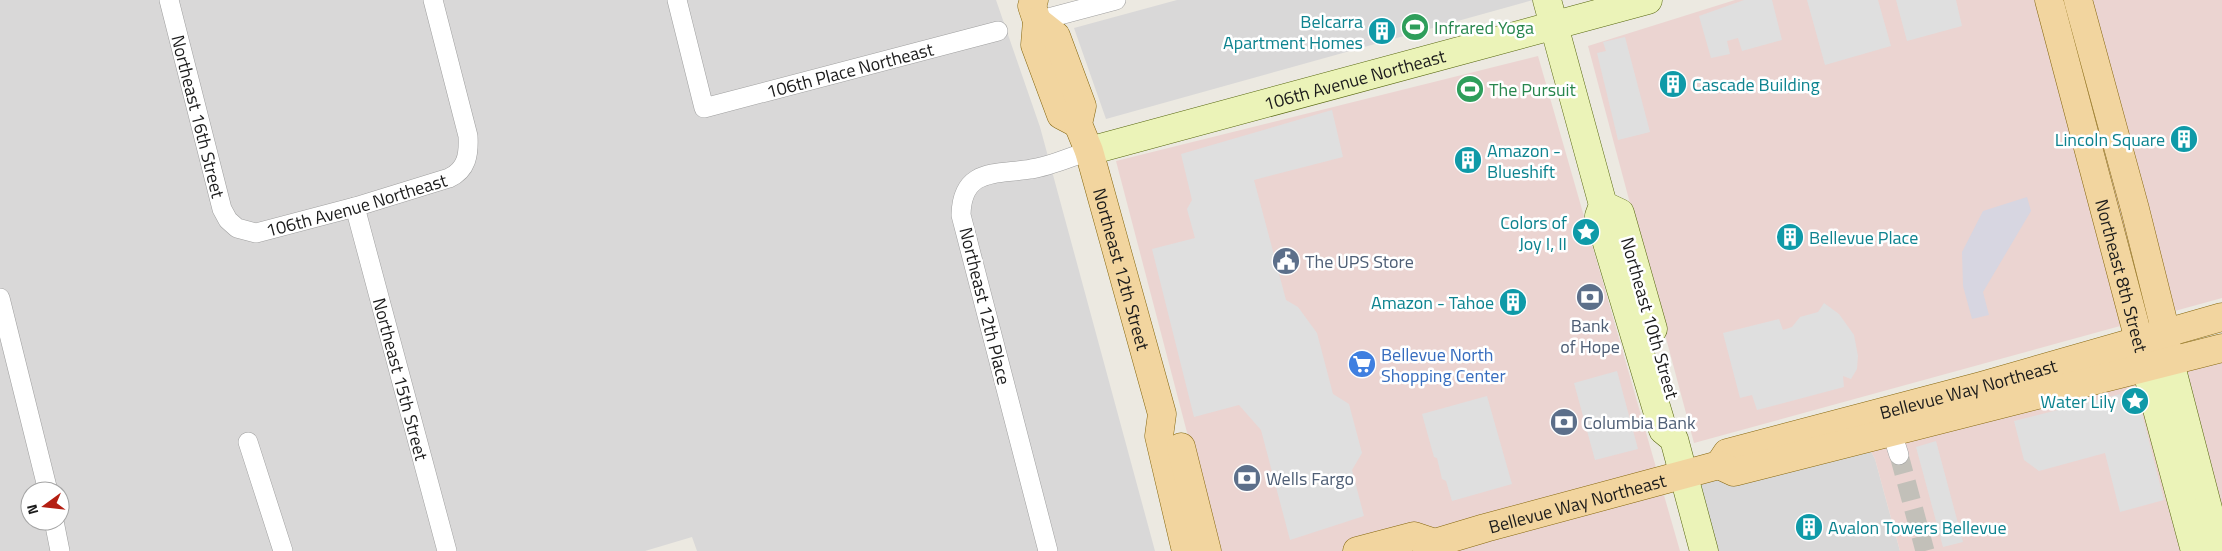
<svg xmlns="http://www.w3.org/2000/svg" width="2222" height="551" font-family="'Titillium Web',sans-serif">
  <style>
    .residential { fill: #d9d8d8; fill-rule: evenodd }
    .commercial { fill: #ebd4d1 }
    .parking { fill: #dfdfdf }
    .plaza { fill: #d7d6e1 }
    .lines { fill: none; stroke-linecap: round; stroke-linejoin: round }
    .street-tunnel { stroke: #c2c0b9; stroke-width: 19; stroke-dasharray: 19 9; stroke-linecap: butt }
    .street-casing { stroke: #9f9f9f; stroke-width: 20 }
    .secondary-casing { stroke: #56660e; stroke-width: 29 }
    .primary-casing { stroke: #85660d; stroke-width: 29 }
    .street { stroke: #fff; stroke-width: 19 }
    .secondary { stroke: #ebf3b8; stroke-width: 28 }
    .primary { stroke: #f2d59f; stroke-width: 28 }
    .labels { text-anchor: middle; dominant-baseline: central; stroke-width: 5; stroke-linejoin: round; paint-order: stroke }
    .culture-label { font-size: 18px; fill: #0d838f; stroke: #fff; text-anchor: end }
    .leisure-label { font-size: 18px; fill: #27864d; stroke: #fff; text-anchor: start }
    .street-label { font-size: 18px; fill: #1b1b1b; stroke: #fff }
    .service-label { font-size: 18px; fill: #4e5e75; stroke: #fff; text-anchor: start }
    .shop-label { font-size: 18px; fill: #366cbe; stroke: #fff; text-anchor: start }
  </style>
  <rect width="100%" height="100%" fill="#ece9e1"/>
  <!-- residential -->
  <g class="residential">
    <path d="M 0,0 L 996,0 L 1040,127 L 1155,551 L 697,551 L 692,537 L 645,551 L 0,551 ZM 30,491 L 60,491 L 60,521 L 30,521 Z"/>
    <path d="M 1177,0 L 1533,0 L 1106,119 L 1074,28 Z"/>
    <path d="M 1865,440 L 1875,459 L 1900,551 L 1704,551 L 1683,474 Z"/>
  </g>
  <!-- commercial -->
  <g class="commercial">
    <path d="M 1735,0 L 2222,0 L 2222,298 L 1694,443 L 1588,46 Z"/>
    <path d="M 1538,56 L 1680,551 L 1218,551 L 1116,161 Z"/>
    <path d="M 2222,336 L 2222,551 L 1900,551 L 1875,459 L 1865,440 Z"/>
  </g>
  <!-- parking -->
  <g class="parking">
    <path d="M 1744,0 L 1772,0 L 1782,40 L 1742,51 L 1738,38 L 1727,41 L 1730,54 L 1711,58 L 1699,16 Z"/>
    <path d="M 1807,0 L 1878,0 L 1891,46 L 1825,65 Z"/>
    <path d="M 1896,0 L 1956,0 L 1962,26 L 1907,41 Z"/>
    <path d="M 1625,37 L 1650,132 L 1618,140 L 1597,53 L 1606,51 L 1603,42 Z"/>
    <path d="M 1332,110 L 1343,157 L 1254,180 L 1286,300 L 1298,307 L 1317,333 L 1333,394 L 1349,404 L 1362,453 L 1352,470 L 1364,516 L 1290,540 L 1261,430 L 1239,405 L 1194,417 L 1152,249 L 1195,238 L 1187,209 L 1192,200 L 1181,154 Z"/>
    <path d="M 1824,303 L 1839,314 L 1854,335 L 1858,356 L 1857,369 L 1851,379 L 1843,376 L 1844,387 L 1757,410 L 1752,395 L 1740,398 L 1723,333 L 1779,319 L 1783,330 L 1792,327 L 1800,317 L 1818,312 Z"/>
    <path d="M 1617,371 L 1638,449 L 1595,460 L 1574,383 Z"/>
    <path d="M 2120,394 L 2123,410 L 2140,406 L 2164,500 L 2120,512 L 2105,453 L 2039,471 L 2024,460 L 2014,421 Z"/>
    <path d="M 1487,396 L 1512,484 L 1452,501 L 1446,481 L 1442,479 L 1437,458 L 1434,457 L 1422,414 Z"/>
    <path d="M 1936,441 L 1963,542 L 1943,547 L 1916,447 Z"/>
  </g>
  <!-- plaza -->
  <path class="plaza" d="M 2027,197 L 2031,211 L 1983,292 L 1989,315 L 1972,319 L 1963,286 L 1962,252 L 1983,211 Z"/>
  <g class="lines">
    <!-- street-tunnel -->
    <path class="street-tunnel" d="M 1899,455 L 1925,551"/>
    <defs>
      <g id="street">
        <path id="s1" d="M 169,0 L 222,209 L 228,220 L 237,228 L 256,233 L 355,207 L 449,178 C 467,170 469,154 468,136 L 433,0"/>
        <path id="s2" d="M 677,0 L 704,108 L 998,31"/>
        <path d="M 1037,21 L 1116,0"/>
        <path id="s3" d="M 355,207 L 447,551"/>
        <path d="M 0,298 L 48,491"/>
        <path d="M 1892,433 L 1899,455"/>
        <path d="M 248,442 L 283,551"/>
        <path d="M 54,521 L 60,551"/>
        <path d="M 1048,551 L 961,215 C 962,167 997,175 1031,169 C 1051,166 1070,157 1089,151"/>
      </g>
      <g id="secondary">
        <path d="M 1547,0 L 1603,205 L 1599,216 L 1663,430 L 1674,439 L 1704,551"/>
        <path id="s4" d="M 1089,151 L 1648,0"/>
        <path d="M 1603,205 L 1620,213 L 1653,329"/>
        <path d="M 2170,362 L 2219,551"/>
        <path d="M 2146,368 L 2195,551"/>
      </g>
      <g id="primary">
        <path d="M 1034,0 L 1032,6 L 1037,21 L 1035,45 L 1061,115 L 1078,124"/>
        <path id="s5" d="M 2049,0 L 2144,359"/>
        <path d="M 2078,0 L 2135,209 L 2163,321 L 2167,349"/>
        <path id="s6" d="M 1037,21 L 1056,36 L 1082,106 L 1078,124 L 1089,151 L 1162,414 L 1159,436 L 1186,551"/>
        <path d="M 1181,447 L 1207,551"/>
        <path id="s7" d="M 1719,465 L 1727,453 L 1981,386 L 2222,317"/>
        <path d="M 1357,551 L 1414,536 L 1435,543"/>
        <path id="s8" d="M 1427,551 L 1435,543 L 1485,528 L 1719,465 L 1734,472 L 2222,348"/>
      </g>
    </defs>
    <!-- street casing -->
    <use href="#street" class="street-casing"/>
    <!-- secondary casing -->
    <use href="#secondary" class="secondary-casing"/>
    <!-- primary casing -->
    <use href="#primary" class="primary-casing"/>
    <!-- street -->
    <use href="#street" class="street"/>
    <!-- secondary -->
    <use href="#secondary" class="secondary"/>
    <!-- primary -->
    <use href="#primary" class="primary"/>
  </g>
  <!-- icons -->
  <defs>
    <symbol id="stadium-disc" viewBox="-11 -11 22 22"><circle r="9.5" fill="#2e9e5b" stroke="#fff"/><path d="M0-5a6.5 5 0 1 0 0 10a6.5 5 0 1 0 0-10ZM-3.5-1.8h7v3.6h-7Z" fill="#fff"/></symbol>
    <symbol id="building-disc" viewBox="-11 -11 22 22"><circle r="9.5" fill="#0f9aa8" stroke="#fff"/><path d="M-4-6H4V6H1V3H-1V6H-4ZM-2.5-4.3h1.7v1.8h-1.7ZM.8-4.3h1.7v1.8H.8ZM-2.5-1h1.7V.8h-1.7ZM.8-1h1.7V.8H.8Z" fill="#fff"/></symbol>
    <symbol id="sight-disc" viewBox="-11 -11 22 22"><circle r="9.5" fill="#0f9aa8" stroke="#fff"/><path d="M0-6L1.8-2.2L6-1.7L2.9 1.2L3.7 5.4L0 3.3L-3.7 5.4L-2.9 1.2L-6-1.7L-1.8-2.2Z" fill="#fff"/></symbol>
    <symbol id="civic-disc" viewBox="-11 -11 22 22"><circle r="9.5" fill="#5c6f8a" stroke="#fff"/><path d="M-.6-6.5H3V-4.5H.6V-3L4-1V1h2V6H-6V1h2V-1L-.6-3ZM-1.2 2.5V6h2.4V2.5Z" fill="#fff"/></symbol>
    <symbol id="bank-disc" viewBox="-11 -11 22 22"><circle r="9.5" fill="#5c6f8a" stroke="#fff"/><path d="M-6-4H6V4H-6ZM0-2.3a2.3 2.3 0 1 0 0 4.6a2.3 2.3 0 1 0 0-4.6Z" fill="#fff"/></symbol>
    <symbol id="supermarket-disc" viewBox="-11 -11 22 22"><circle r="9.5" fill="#3f7fe0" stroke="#fff"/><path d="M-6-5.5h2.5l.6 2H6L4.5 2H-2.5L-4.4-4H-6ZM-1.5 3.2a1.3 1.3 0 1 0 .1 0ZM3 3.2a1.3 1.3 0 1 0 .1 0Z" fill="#fff"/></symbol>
  </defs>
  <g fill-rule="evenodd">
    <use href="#stadium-disc" x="1399" y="11" width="32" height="32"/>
    <use href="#building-disc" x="1366" y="15" width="32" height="32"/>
    <use href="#building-disc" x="1657" y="68" width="32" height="32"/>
    <use href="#stadium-disc" x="1454" y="73" width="32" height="32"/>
    <use href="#building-disc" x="2168" y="123" width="32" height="32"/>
    <use href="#building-disc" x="1452" y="144" width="32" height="32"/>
    <use href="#sight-disc" x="1570" y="216" width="32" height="32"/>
    <use href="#building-disc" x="1774" y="221" width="32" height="32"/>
    <use href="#civic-disc" x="1270" y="245" width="32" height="32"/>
    <use href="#bank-disc" x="1574" y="281" width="32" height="32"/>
    <use href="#building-disc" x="1497" y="286" width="32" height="32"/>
    <use href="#supermarket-disc" x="1346" y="348" width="32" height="32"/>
    <use href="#sight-disc" x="2119" y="385" width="32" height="32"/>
    <use href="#bank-disc" x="1548" y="406" width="32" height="32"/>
    <use href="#bank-disc" x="1231" y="462" width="32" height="32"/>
    <use href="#building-disc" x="1793" y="511" width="32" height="32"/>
  </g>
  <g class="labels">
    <!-- culture labels -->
    <g class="culture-label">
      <text x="1363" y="21">Belcarra<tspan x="1363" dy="21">Apartment Homes</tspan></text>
      <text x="1692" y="84" text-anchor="start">Cascade Building</text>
      <text x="2165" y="139">Lincoln Square</text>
      <text x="1487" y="150" text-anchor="start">Amazon -<tspan x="1487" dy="21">Blueshift</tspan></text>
      <text x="1567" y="222">Colors of<tspan x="1567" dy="21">Joy I, II</tspan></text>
      <text x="1809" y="237" text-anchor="start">Bellevue Place</text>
      <text x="1494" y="302">Amazon - Tahoe</text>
      <text x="2116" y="401">Water Lily</text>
      <text x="1828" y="527" text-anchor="start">Avalon Towers Bellevue</text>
    </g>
    <!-- leisure labels -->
    <g class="leisure-label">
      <text x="1434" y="27">Infrared Yoga</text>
      <text x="1489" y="89">The Pursuit</text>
    </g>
    <!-- street labels -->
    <g class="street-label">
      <text stroke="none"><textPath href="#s2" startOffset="262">106th Place Northeast</textPath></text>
      <text stroke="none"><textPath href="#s4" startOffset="275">106th Avenue Northeast</textPath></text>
      <text stroke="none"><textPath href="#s1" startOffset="120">Northeast 16th Street</textPath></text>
      <text stroke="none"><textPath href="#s1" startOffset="364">106th Avenue Northeast</textPath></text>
      <text stroke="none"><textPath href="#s6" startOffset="269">Northeast 12th Street</textPath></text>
      <text stroke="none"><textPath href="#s5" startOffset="285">Northeast 8th Street</textPath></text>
      <text transform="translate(985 306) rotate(76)">Northeast 12th Place</text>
      <text transform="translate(1650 318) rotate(74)">Northeast 10th Street</text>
      <text stroke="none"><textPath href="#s3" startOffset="178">Northeast 15th Street</textPath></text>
      <text stroke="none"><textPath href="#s7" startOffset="264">Bellevue Way Northeast</textPath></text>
      <text stroke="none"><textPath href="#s8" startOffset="159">Bellevue Way Northeast</textPath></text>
    </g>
    <!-- service labels -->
    <g class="service-label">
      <text x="1305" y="261">The UPS Store</text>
      <text x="1590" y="325" text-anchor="middle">Bank<tspan x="1590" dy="21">of Hope</tspan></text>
      <text x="1583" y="422">Columbia Bank</text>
      <text x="1266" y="478">Wells Fargo</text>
    </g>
    <!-- shop labels -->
    <g class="shop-label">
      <text x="1381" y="354">Bellevue North<tspan x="1381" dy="21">Shopping Center</tspan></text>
    </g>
  </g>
  <!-- north arrow -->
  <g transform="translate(45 506) rotate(255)"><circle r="24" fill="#ffffff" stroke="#a4a4a4"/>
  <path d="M0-4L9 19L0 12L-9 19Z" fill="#b41e12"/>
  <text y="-8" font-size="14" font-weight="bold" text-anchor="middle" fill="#1b1b1b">N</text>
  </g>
</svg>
